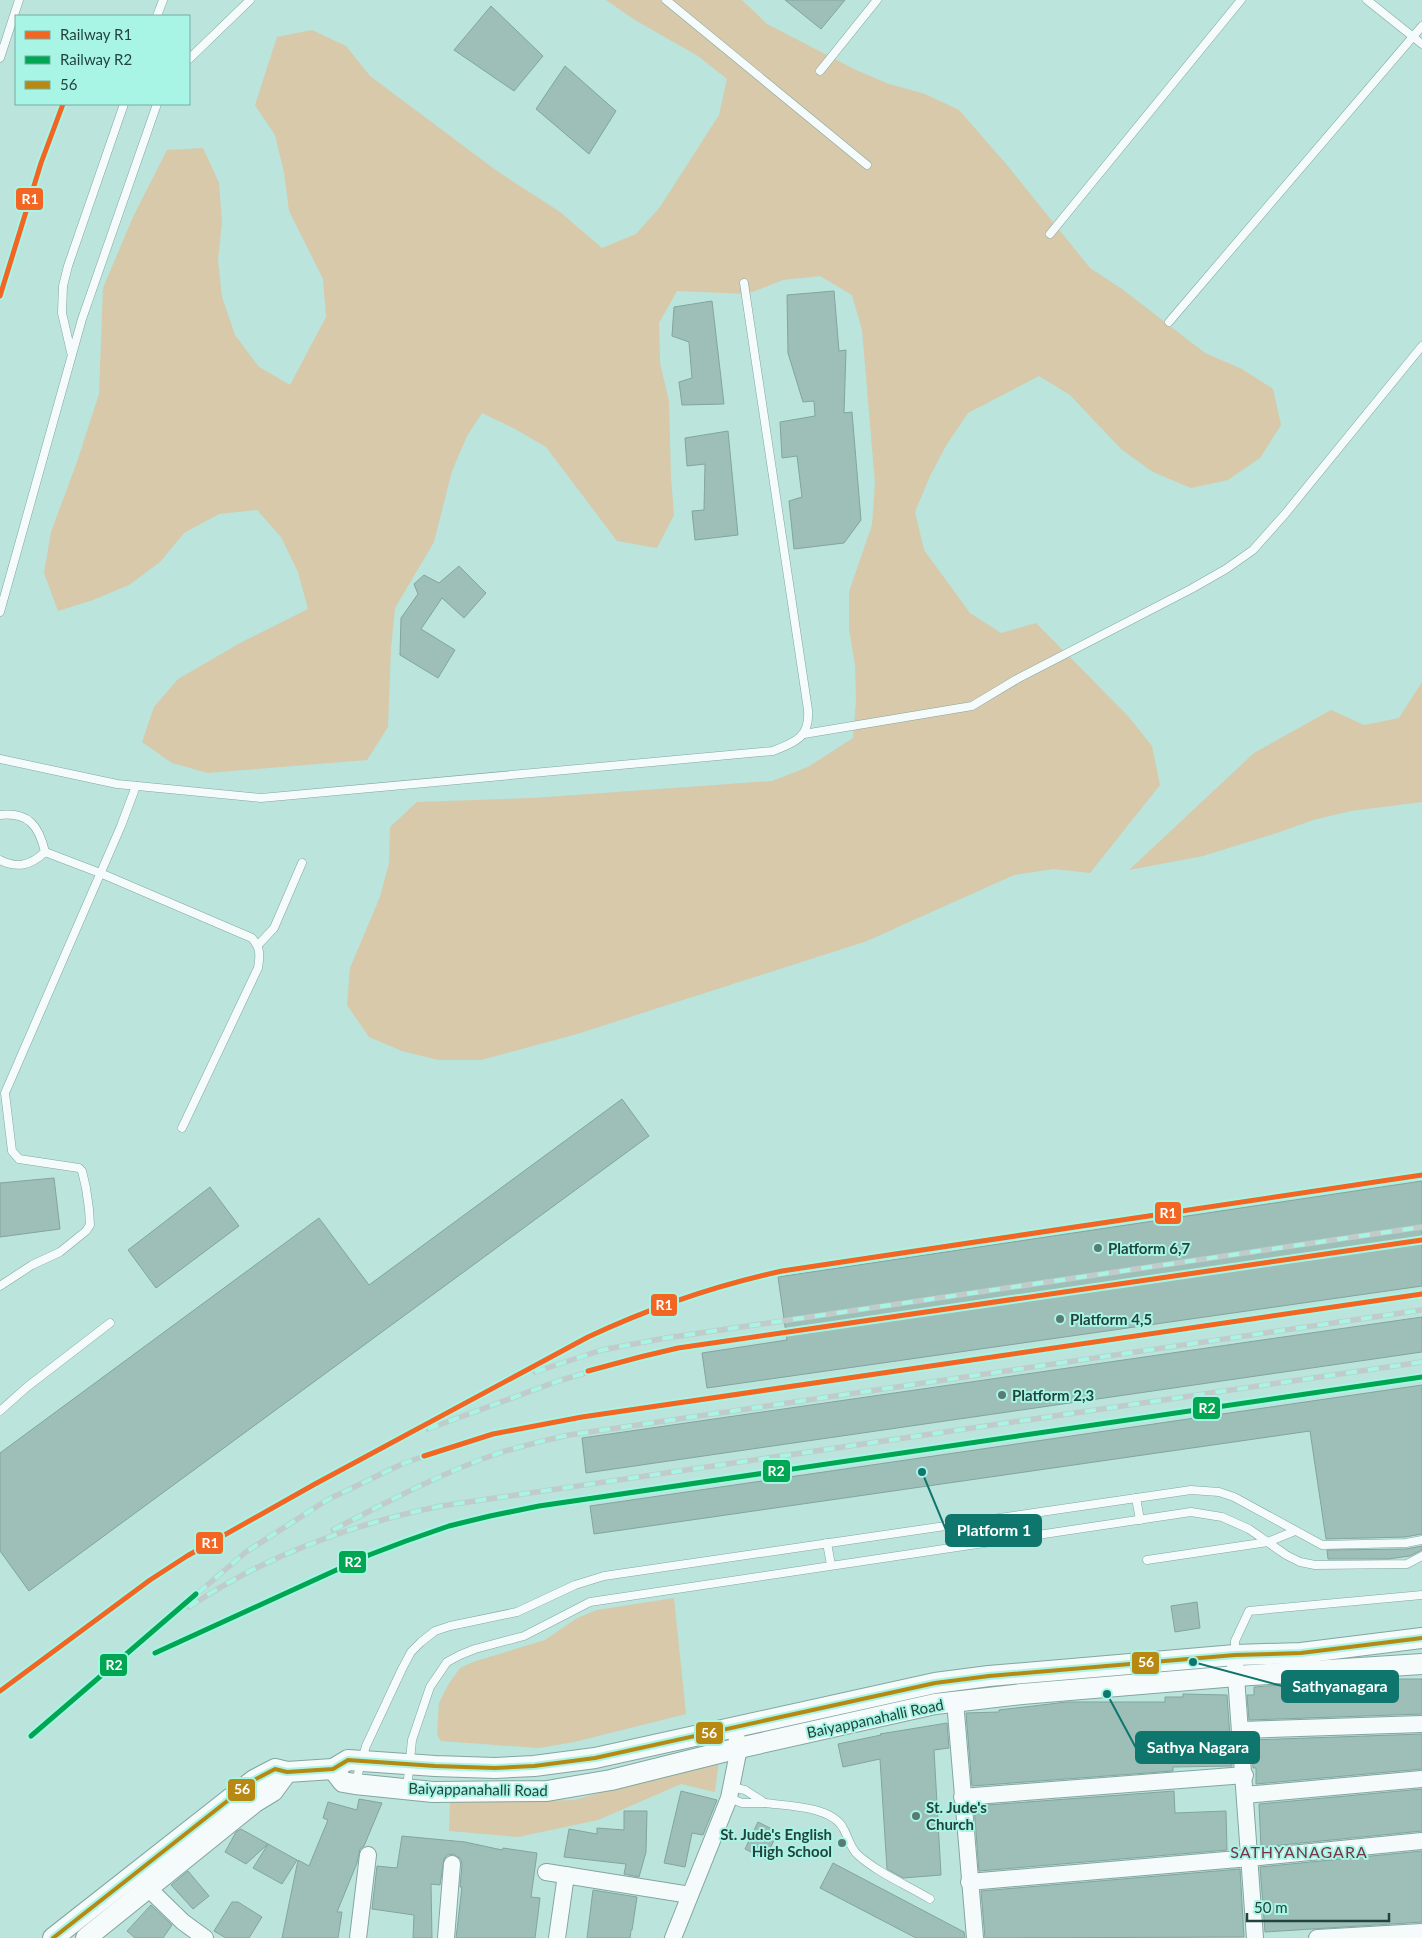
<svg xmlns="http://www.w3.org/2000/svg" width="1422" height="1938" font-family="Lato,sans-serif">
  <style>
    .green { fill: #d7c9aa }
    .building { fill: #9dbfb8; stroke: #82a59e }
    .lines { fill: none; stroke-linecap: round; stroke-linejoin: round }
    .service-casing { stroke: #84a6a0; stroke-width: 9 }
    .minor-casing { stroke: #84a6a0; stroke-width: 18 }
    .tertiary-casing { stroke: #84a6a0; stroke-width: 22 }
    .service { stroke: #f5fbfa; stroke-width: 8 }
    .minor { stroke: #f5fbfa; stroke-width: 16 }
    .tertiary { stroke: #f5fbfa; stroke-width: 20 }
    .rail-casing { stroke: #c0ccca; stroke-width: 5.5 }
    .rail { stroke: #a8f5e6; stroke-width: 4; stroke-dasharray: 11; stroke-linecap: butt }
    .bus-1-casing { stroke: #a8f5e6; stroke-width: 8 }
    .bus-1 { stroke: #b78812; stroke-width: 4 }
    .rail-1-casing { stroke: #a8f5e6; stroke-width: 9 }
    .rail-2-casing { stroke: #a8f5e6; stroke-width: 9 }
    .rail-1 { stroke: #f26522; stroke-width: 5 }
    .rail-2 { stroke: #00a651; stroke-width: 5 }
    .poi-dot { fill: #587b75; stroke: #a8f5e6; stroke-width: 2 }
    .labels { text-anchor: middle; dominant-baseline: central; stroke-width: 4; stroke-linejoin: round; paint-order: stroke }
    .poi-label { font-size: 15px; font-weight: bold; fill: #23433d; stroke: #a8f5e6; text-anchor: start }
    .street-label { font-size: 15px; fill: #23433d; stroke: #a8f5e6 }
    .neighbourhood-label { font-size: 16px; letter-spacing: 1px; fill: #78334b; stroke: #a8f5e6 }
    .leader { fill: none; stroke: #0f766e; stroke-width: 2 }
    .callout-dot { fill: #0f766e; stroke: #a8f5e6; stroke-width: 2 }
    .callout { fill: #0f766e; stroke: #0f766e; stroke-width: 2 }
    .callout-label { font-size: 16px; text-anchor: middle; font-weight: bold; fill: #fff }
    .line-badge { stroke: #a8f5e6; stroke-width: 2 }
    .badge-label { font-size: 14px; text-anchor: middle; font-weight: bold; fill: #fff }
  </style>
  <rect width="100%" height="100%" fill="#bae4dc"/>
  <!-- green -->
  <g class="green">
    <path d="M 606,0 L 742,0 L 767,24 L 856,70 L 889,84 L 925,94 L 959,110 L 1007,165 L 1090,268 L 1122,289 L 1205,353 L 1242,369 L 1273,389 L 1281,425 L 1260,458 L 1228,480 L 1191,488 L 1153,472 L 1121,449 L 1070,395 L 1039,376 L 968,413 L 947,444 L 930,476 L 915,512 L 924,550 L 970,613 L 1001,633 L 1036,623 L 1128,716 L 1152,746 L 1160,785 L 1090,873 L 1053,869 L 1014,875 L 867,941 L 577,1034 L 481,1060 L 438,1060 L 402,1051 L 369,1037 L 347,1005 L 350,968 L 380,897 L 389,863 L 390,827 L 417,802 L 533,798 L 772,781 L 808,767 L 853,738 L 856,701 L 855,665 L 849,629 L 849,592 L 872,525 L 875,483 L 862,330 L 852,295 L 820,276 L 783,280 L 747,294 L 677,291 L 659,323 L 660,363 L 669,401 L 671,477 L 674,515 L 657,548 L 617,541 L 546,447 L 515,429 L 482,413 L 467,436 L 452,471 L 434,542 L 395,608 L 391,648 L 388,727 L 367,760 L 208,773 L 172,763 L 142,742 L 154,707 L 178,679 L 242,642 L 308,609 L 298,572 L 281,537 L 257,510 L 219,514 L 184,533 L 160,562 L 129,585 L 93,600 L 58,611 L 44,573 L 51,532 L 77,462 L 99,394 L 103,288 L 133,217 L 167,150 L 203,148 L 219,183 L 222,222 L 218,260 L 222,297 L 235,335 L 259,367 L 290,385 L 326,317 L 323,279 L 289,211 L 284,173 L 275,135 L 255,105 L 277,37 L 312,30 L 346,46 L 370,76 L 497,171 L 560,212 L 602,248 L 636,234 L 660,207 L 719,115 L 727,79 L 698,56 L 635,20 Z"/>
    <path d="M 1422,682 L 1422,802 L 1351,811 L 1313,820 L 1277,833 L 1203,856 L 1129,870 L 1254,753 L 1331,710 L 1364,725 L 1399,718 Z"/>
    <path d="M 674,1598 L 686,1714 L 574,1742 L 539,1748 L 441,1741 L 437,1735 L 439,1703 L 448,1685 L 460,1668 L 476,1661 L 545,1640 L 577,1618 L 597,1610 Z"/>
    <path d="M 719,1760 L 715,1792 L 681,1784 L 598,1820 L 518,1837 L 449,1831 L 450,1799 L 505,1802 L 574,1800 Z"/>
  </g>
  <!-- building -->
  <g class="building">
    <path d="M 785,0 L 845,0 L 821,29 Z"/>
    <path d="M 491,6 L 543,56 L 514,91 L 454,50 Z"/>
    <path d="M 565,66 L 616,111 L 589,154 L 536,109 Z"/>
    <path d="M 834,291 L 839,351 L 846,350 L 844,413 L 852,412 L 861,520 L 844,543 L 794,549 L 789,501 L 802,497 L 797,456 L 782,458 L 780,422 L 815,416 L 814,401 L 803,402 L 788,353 L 787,295 Z"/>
    <path d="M 712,301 L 724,404 L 682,405 L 679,382 L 692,378 L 689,342 L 672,336 L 674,307 Z"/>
    <path d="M 728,431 L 738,535 L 695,540 L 692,511 L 704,510 L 705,464 L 687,466 L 685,438 Z"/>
    <path d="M 459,566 L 486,593 L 464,618 L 442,598 L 421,629 L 455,650 L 438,678 L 400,655 L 401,618 L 418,594 L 414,584 L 424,575 L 439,583 Z"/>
    <path d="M 622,1099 L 649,1136 L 29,1591 L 0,1551 L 0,1453 L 319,1218 L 369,1285 Z"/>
    <path d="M 54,1178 L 60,1229 L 0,1237 L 0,1183 Z"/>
    <path d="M 1422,1181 L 1422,1286 L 707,1388 L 702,1353 L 787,1340 L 778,1277 Z"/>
    <path d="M 210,1187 L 239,1226 L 156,1288 L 128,1250 Z"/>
    <path d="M 1422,1317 L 1422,1352 L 586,1473 L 582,1438 Z"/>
    <path d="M 1422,1385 L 1422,1534 L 1405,1537 L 1326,1539 L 1310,1431 L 594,1534 L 590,1506 Z"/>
    <path d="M 1422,1546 L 1422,1550 L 1410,1556 L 1388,1559 L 1328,1559 L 1327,1550 L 1406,1549 Z"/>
    <path d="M 1197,1602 L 1200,1628 L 1175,1632 L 1171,1606 Z"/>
    <path d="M 1378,1679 L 1422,1679 L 1422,1714 L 1249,1720 L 1247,1695 L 1254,1695 L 1254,1687 L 1338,1681 L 1378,1681 Z"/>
    <path d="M 1183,1694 L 1227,1695 L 1232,1766 L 1173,1767 L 1173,1771 L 972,1786 L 966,1713 L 999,1712 L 999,1710 L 1067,1702 L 1165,1702 L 1165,1697 L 1183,1697 Z"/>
    <path d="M 947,1723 L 949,1748 L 934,1750 L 941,1875 L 903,1878 L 887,1869 L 880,1759 L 843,1767 L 838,1744 L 881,1735 L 880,1734 Z"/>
    <path d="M 1422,1734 L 1422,1769 L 1256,1784 L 1256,1768 L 1253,1768 L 1251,1740 Z"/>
    <path d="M 1422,1789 L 1422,1831 L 1261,1847 L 1259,1804 Z"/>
    <path d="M 681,1791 L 717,1800 L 703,1835 L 692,1833 L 685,1867 L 664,1863 Z"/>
    <path d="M 1174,1791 L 1175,1813 L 1226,1811 L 1227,1850 L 979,1871 L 974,1806 Z"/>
    <path d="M 359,1799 L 382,1803 L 364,1846 L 360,1849 L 357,1863 L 337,1912 L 342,1912 L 338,1938 L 282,1938 L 298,1860 L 309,1866 L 328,1820 L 323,1818 L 328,1802 L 357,1810 Z"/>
    <path d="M 624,1811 L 647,1811 L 646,1852 L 639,1877 L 624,1874 L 626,1864 L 564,1857 L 569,1829 L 597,1834 L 597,1828 L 624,1830 Z"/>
    <path d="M 758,1822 L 778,1832 L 765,1859 L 745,1849 Z"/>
    <path d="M 241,1829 L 297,1860 L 282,1884 L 253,1868 L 268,1844 L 246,1864 L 225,1852 L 236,1832 Z"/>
    <path d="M 402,1836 L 465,1842 L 502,1850 L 503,1848 L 537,1853 L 531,1897 L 540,1898 L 535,1938 L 456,1938 L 462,1887 L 460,1887 L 462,1865 L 461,1859 L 453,1854 L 447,1855 L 444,1859 L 440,1885 L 431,1884 L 432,1938 L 413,1938 L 414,1915 L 372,1909 L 377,1866 L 397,1868 Z"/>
    <path d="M 1422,1851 L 1422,1922 L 1265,1932 L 1260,1867 Z"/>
    <path d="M 833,1863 L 964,1932 L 965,1938 L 916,1938 L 820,1888 Z"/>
    <path d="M 1240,1869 L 1244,1937 L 985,1938 L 981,1891 Z"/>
    <path d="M 188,1871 L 209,1896 L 193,1909 L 171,1885 Z"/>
    <path d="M 593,1890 L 637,1897 L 632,1930 L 631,1930 L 630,1938 L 587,1938 Z"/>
    <path d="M 232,1902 L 238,1902 L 262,1917 L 249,1938 L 226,1938 L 214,1931 Z"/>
    <path d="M 151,1905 L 172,1925 L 163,1938 L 135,1938 L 127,1931 Z"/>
  </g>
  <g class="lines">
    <defs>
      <g id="service">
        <path d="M 666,0 L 867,165"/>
        <path d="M 1367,0 L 1422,44"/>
        <path d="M 157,16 L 163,0"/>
        <path d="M 0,58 L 19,0"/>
        <path d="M 189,59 L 250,0"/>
        <path d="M 820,71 L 877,0"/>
        <path d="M 1050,234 L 1241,0"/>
        <path d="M 1169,322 L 1422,26"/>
        <path d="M 71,352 L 62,313 L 63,286 L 68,266 L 124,104"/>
        <path d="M 0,612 L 82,319 L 157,104"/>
        <path d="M 804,734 L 972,706 L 1017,679 L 1191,589 L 1226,569 L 1253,550 L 1285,514 L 1422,346"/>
        <path d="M 0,759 L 117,784 L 261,798 L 773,751 C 796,742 810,737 808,710 L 744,283"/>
        <path d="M 0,815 C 29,812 39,826 45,852"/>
        <path d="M 45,852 L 100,873 L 252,938 C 261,949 260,955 258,968 L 182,1128"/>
        <path d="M 0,860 C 18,869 31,865 45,852"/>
        <path d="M 258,945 L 274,928 L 302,863"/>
        <path d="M 0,1286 L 32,1265 L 60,1252 L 86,1231 L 90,1225 L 89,1209 L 86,1188 L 82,1171 L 79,1168 L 19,1159 L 12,1151 L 5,1093 L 121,826 L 136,786"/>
        <path d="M 0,1411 L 27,1387 L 110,1323"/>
        <path d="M 1136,1498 L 1140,1520"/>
        <path d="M 984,1520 L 987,1542"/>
        <path d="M 827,1543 L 831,1565"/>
        <path d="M 1147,1560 L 1268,1542 L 1295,1531"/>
        <path d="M 1235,1653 L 1235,1641 L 1249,1611 L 1422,1595"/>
        <path d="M 355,1784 L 366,1746 L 402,1669 L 411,1652 L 421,1642 L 435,1631 L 450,1626 L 517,1612 L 575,1585 L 604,1576 L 1191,1490 L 1219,1492 L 1234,1497 L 1322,1545 L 1406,1543 L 1422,1540"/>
        <path d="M 407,1789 L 412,1740 L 430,1687 L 447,1662 L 460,1655 L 475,1649 L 524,1636 L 590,1602 L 1191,1512 L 1222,1517 L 1249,1529 L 1286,1555 L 1300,1562 L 1315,1565 L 1407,1564 L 1422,1556"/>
        <path d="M 729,1798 L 742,1803 L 765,1803 L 745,1790 L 731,1787"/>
        <path d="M 765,1803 C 787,1806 831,1806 843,1828 C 848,1836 850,1848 858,1855 C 878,1873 907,1885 930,1899"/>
      </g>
      <g id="minor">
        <path d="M 1235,1663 L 1255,1938"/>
        <path d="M 955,1701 L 975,1938"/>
        <path d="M 1241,1730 L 1422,1724"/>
        <path d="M 1245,1795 L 1422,1779"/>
        <path d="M 962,1797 L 1245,1775"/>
        <path d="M 546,1872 L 690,1895"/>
        <path d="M 969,1882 L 1250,1858 L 1422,1841"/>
        <path d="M 148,1888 L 183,1922 L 205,1938"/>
        <path d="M 358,1938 L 368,1855"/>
        <path d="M 446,1938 L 452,1864"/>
        <path d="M 557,1938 L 566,1875"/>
        <path d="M 673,1938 L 729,1798 L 739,1748 L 734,1727"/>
        <path d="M 1317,1938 L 1422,1932"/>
      </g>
      <g id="tertiary">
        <path d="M 333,1769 L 343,1782 L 355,1784 L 433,1792 L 547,1791 L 611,1780 L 739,1748 L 935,1704 L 1022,1694 L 1236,1676 L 1422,1664"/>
        <path d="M 53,1938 L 254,1780 L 275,1769 L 287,1772 L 333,1769 L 348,1760 L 435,1766 L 495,1768 L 534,1766 L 595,1758 L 935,1683 L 989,1676 L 1235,1655 L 1301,1653 L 1422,1638"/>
        <path d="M 86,1938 L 255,1802 L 273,1791 L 287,1772"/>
      </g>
    </defs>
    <!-- service casing -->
    <use href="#service" class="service-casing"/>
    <!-- minor casing -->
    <use href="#minor" class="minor-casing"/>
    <!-- tertiary casing -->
    <use href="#tertiary" class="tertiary-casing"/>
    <!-- service -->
    <use href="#service" class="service"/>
    <!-- minor -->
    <use href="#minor" class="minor"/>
    <!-- tertiary -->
    <use href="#tertiary" class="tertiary"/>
    <defs>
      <g id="rail">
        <path d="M 535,1372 L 602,1350 L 666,1338 L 1422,1227"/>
        <path d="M 428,1429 L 558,1381 L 640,1357 L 678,1348 L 1422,1240"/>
        <path d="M 333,1530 C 387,1502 441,1473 499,1453 C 522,1446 545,1440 569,1435 L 1422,1310"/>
        <path d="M 189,1607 C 265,1556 352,1524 441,1506 L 1422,1362"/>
        <path d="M 0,1691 L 150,1580 L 187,1556 L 315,1484 L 588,1337 C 652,1307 713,1286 782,1271 L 1422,1175"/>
        <path d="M 31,1736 L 246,1552 L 327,1500 L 402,1464 L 444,1449 L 493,1434 L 582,1417 L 1422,1294"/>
      </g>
    </defs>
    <!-- rail casing -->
    <use href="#rail" class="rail-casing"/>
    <!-- rail -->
    <use href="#rail" class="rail"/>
    <defs>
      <path id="bus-1" d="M 53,1938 L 254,1780 L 275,1769 L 287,1772 L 333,1769 L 348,1760 L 435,1766 L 495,1768 L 534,1766 L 595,1758 L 935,1683 L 989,1676 L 1235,1655 L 1301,1653 L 1422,1638"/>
    </defs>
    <!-- bus-1 casing -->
    <use href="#bus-1" class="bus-1-casing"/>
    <!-- bus-1 -->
    <use href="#bus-1" class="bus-1"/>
    <defs>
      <g id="rail-1">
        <path d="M 0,296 L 41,163 L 63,104"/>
        <path d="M 588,1371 L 640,1357 L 678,1348 L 1422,1240"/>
        <path d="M 424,1456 L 493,1434 L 582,1417 L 1422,1294"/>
        <path d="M 0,1691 L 150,1580 L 187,1556 L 315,1484 L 588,1337 C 652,1307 713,1286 782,1271 L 1422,1175"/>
      </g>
      <g id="rail-2">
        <path d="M 155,1653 L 369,1555 L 406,1541 L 449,1526 L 490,1516 L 539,1506 L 1422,1377"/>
        <path d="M 31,1736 L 196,1594"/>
      </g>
    </defs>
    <!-- rail-1 casing -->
    <use href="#rail-1" class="rail-1-casing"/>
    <!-- rail-2 casing -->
    <use href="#rail-2" class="rail-2-casing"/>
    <!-- rail-1 -->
    <use href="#rail-1" class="rail-1"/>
    <!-- rail-2 -->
    <use href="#rail-2" class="rail-2"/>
  </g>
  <!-- markers -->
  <g class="poi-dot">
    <circle cx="1098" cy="1248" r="5"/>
    <circle cx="1060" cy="1319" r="5"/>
    <circle cx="1002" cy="1395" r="5"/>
    <circle cx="916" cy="1816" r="5"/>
    <circle cx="842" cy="1843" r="5"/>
  </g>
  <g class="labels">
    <!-- poi labels -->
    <g class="poi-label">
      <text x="1108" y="1248">Platform 6,7</text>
      <text x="1070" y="1319">Platform 4,5</text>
      <text x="1012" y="1395">Platform 2,3</text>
      <text x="926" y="1807">St. Jude's<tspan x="926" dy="17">Church</tspan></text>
      <text x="832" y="1834" text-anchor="end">St. Jude's English<tspan x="832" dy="17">High School</tspan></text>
    </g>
    <!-- street labels -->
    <g class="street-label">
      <text transform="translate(875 1718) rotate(-12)">Baiyappanahalli Road</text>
      <text transform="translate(478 1789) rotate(1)">Baiyappanahalli Road</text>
    </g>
    <!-- neighbourhood labels -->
    <g class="neighbourhood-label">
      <text x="1299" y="1851">SATHYANAGARA</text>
    </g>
  </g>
  <!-- callouts -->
  <path class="leader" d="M922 1472L946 1530M1193 1662L1282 1686M1107 1694L1136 1748"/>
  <g class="callout-dot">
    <circle cx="922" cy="1472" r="5"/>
    <circle cx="1193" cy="1662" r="5"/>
    <circle cx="1107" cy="1694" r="5"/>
  </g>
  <g class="callout">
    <rect x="946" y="1515" width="95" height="31" rx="5"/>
    <rect x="1282" y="1671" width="116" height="31" rx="5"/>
    <rect x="1136" y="1732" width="123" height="31" rx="5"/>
  </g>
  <g class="callout-label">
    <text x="994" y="1536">Platform 1</text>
    <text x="1340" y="1692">Sathyanagara</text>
    <text x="1198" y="1753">Sathya Nagara</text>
  </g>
  <g class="line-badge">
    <rect x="15" y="187" width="29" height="24" rx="5" fill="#f26522"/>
    <rect x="1154" y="1201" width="28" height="24" rx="5" fill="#f26522"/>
    <rect x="650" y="1293" width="28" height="24" rx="5" fill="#f26522"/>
    <rect x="1192" y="1396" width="29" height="24" rx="5" fill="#00a651"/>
    <rect x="762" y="1459" width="29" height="24" rx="5" fill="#00a651"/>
    <rect x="195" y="1531" width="29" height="24" rx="5" fill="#f26522"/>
    <rect x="338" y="1550" width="29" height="24" rx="5" fill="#00a651"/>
    <rect x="1131" y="1651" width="29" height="24" rx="5" fill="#b78812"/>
    <rect x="99" y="1653" width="29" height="24" rx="5" fill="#00a651"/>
    <rect x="695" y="1721" width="29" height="24" rx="5" fill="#b78812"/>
    <rect x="227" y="1778" width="29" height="24" rx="5" fill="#b78812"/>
  </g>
  <g class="badge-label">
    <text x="30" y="204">R1</text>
    <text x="1168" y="1218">R1</text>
    <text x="664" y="1310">R1</text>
    <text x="1207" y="1413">R2</text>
    <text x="776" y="1476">R2</text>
    <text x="210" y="1548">R1</text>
    <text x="353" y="1567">R2</text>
    <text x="1146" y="1667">56</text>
    <text x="114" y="1670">R2</text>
    <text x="709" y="1738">56</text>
    <text x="242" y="1794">56</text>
  </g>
  <!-- legend -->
  <rect x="15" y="15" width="175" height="90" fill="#a8f5e6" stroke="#73aea2"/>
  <rect x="25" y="31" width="25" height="8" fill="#f26522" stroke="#73aea2"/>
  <text x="60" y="40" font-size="15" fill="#23433d">Railway R1</text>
  <rect x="25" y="56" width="25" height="8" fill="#00a651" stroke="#73aea2"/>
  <text x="60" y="65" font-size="15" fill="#23433d">Railway R2</text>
  <rect x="25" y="81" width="25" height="8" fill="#b78812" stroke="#73aea2"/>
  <text x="60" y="90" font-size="15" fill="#23433d">56</text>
  <!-- scale -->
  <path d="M1247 1913v8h142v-8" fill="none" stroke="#23433d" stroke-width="2.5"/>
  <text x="1254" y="1913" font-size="15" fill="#23433d" stroke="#a8f5e6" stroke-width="4" paint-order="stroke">50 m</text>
</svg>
